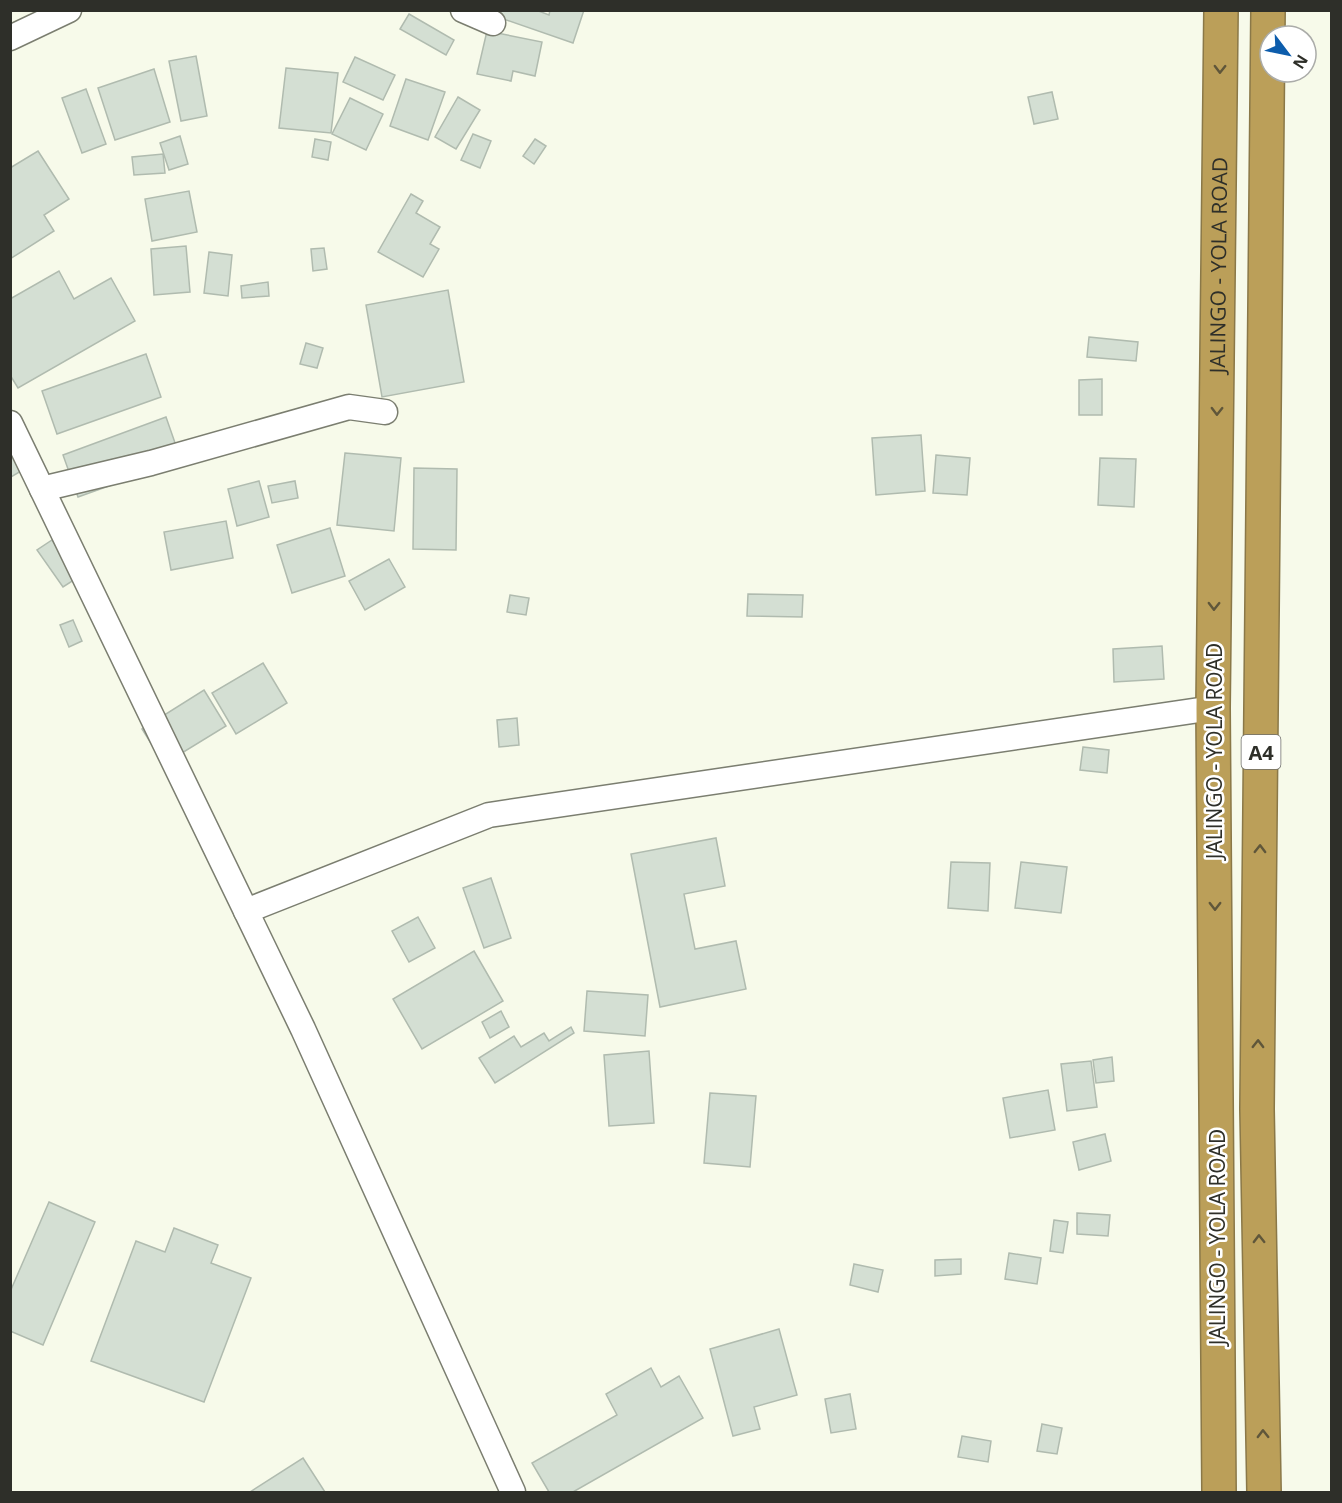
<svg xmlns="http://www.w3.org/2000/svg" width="1342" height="1503" font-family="'Open Sans',sans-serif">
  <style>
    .building { fill: #d4dfd3; stroke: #b0bbaf; stroke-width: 1.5 }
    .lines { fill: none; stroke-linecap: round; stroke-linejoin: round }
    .street-casing { stroke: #7b7e70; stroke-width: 27 }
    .highway-casing { stroke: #8a7848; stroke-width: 36 }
    .street { stroke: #fff; stroke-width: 24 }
    .highway { stroke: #bb9f59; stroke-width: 33 }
    .oneway { stroke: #5f563a }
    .labels { text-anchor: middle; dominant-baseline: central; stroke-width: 5; stroke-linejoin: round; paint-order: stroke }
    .shield { fill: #fff; stroke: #6d6d69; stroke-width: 1.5 }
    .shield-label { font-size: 20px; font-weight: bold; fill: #2e2f29 }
    .street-label { font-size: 21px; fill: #2e2f29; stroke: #fff }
  </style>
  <rect width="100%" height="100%" fill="#f7faea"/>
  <!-- building -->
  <g class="building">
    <path d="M 491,10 L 536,10 L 549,15 L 550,10 L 584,10 L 573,43 L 489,14 Z"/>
    <path d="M 409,14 L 454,40 L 446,55 L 400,29 Z"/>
    <path d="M 487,31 L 542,42 L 535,76 L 513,71 L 511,81 L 477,74 Z"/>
    <path d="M 196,56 L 207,116 L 181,121 L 169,61 Z"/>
    <path d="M 355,57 L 395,75 L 383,100 L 343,82 Z"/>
    <path d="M 286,68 L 338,73 L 331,133 L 279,128 Z"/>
    <path d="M 154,69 L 170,122 L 115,140 L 98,88 Z"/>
    <path d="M 406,79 L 445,92 L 428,140 L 390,126 Z"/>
    <path d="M 86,89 L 106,144 L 82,153 L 62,98 Z"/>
    <path d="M 1052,92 L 1058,119 L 1034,124 L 1028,97 Z"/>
    <path d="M 458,97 L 480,110 L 456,149 L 435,137 Z"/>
    <path d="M 350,98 L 383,114 L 366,150 L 332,134 Z"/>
    <path d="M 473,134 L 491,141 L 480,168 L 461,160 Z"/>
    <path d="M 180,136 L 188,164 L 169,170 L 160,143 Z"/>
    <path d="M 315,139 L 331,142 L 328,160 L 312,157 Z"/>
    <path d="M 535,139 L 546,146 L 534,164 L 523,156 Z"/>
    <path d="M 38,151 L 69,199 L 44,215 L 54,231 L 10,259 L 10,168 Z"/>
    <path d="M 163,154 L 165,173 L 134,175 L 132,157 Z"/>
    <path d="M 189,191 L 197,232 L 152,241 L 145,199 Z"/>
    <path d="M 411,194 L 423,201 L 416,213 L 440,227 L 430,244 L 439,249 L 423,277 L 378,252 Z"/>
    <path d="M 186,246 L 190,292 L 154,295 L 151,249 Z"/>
    <path d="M 324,248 L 327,269 L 313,271 L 311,249 Z"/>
    <path d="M 209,252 L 232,255 L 228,296 L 204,293 Z"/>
    <path d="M 59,271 L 74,299 L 111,278 L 135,321 L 18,388 L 10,375 L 10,299 Z"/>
    <path d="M 268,282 L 269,296 L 242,298 L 241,286 Z"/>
    <path d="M 448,290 L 464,382 L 382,397 L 366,305 Z"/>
    <path d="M 1089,337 L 1138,342 L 1136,361 L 1087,357 Z"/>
    <path d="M 306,343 L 323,348 L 317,368 L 300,364 Z"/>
    <path d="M 146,354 L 161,397 L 57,434 L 42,391 Z"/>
    <path d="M 1102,379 L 1102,415 L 1079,415 L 1079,380 Z"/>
    <path d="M 166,417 L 181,460 L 78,497 L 63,455 Z"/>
    <path d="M 10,427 L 33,464 L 11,477 L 10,475 Z"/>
    <path d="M 921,435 L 925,491 L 876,495 L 872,438 Z"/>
    <path d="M 345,453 L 401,458 L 394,531 L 337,525 Z"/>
    <path d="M 936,455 L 970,458 L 967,495 L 933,493 Z"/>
    <path d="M 1100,458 L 1136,459 L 1134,507 L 1098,505 Z"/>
    <path d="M 414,468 L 457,469 L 456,550 L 413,549 Z"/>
    <path d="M 259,481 L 269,517 L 237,526 L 228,489 Z"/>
    <path d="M 295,481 L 298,498 L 272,503 L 268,486 Z"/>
    <path d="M 226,521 L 233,558 L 171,570 L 164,532 Z"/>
    <path d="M 330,528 L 345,576 L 292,593 L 277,545 Z"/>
    <path d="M 52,540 L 77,578 L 63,587 L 37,550 Z"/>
    <path d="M 389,559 L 405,587 L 365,610 L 349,581 Z"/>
    <path d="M 748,594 L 803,595 L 802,617 L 747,616 Z"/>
    <path d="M 510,595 L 529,598 L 526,615 L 507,612 Z"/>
    <path d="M 73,620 L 82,641 L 69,647 L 60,625 Z"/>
    <path d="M 1162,646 L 1164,679 L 1114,682 L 1113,649 Z"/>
    <path d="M 263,663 L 287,703 L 236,734 L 212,693 Z"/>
    <path d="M 204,690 L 226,726 L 164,764 L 142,729 Z"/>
    <path d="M 517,718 L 519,745 L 499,747 L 497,720 Z"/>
    <path d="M 1083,747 L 1109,750 L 1107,773 L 1080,770 Z"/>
    <path d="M 716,838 L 725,886 L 684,894 L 695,949 L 736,941 L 746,989 L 660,1007 L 631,854 Z"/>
    <path d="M 951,862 L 990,863 L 988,911 L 948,908 Z"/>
    <path d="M 1021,862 L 1067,867 L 1061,913 L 1015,908 Z"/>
    <path d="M 491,878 L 511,938 L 484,948 L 463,888 Z"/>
    <path d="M 418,917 L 435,948 L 409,962 L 392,931 Z"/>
    <path d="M 474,951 L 503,1001 L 422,1049 L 393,999 Z"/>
    <path d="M 587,991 L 648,995 L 645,1036 L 584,1031 Z"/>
    <path d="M 501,1011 L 509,1027 L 490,1038 L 482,1022 Z"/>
    <path d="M 571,1027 L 574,1033 L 495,1083 L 479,1058 L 514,1036 L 521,1047 L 544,1033 L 549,1041 Z"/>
    <path d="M 649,1051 L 654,1123 L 609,1126 L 604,1055 Z"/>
    <path d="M 1112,1057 L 1114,1081 L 1096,1083 L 1093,1060 Z"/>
    <path d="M 1091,1061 L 1097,1107 L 1067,1111 L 1061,1064 Z"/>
    <path d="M 1048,1090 L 1055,1130 L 1010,1138 L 1003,1098 Z"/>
    <path d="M 710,1093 L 756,1096 L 750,1167 L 704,1163 Z"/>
    <path d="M 1105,1134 L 1111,1161 L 1079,1170 L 1073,1142 Z"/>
    <path d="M 49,1202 L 95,1222 L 43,1345 L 10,1331 L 10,1292 Z"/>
    <path d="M 1077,1213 L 1110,1215 L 1108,1236 L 1077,1234 Z"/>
    <path d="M 1054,1220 L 1068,1222 L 1063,1253 L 1050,1251 Z"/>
    <path d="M 174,1228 L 218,1245 L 211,1263 L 251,1278 L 204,1402 L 91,1361 L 136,1241 L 165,1252 Z"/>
    <path d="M 1009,1253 L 1041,1258 L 1037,1284 L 1005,1279 Z"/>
    <path d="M 961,1259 L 961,1274 L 935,1276 L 935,1260 Z"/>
    <path d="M 854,1264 L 883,1270 L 878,1292 L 850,1285 Z"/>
    <path d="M 779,1329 L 797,1395 L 754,1407 L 760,1429 L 733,1436 L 710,1349 Z"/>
    <path d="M 651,1368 L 661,1387 L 679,1376 L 703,1418 L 573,1492 L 549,1492 L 532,1463 L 617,1415 L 606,1394 Z"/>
    <path d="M 850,1394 L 856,1429 L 831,1433 L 825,1399 Z"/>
    <path d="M 1042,1424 L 1062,1428 L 1057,1454 L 1037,1451 Z"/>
    <path d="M 962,1436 L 991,1441 L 988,1462 L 958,1457 Z"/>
    <path d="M 303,1458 L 325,1492 L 250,1492 Z"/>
  </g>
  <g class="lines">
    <defs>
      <g id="street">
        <path d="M 463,10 L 493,23"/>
        <path d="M 10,38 L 69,10"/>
        <path d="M 10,423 L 303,1029 L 513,1492"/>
        <path d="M 42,489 L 151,463 L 349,407 L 385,412"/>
        <path d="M 246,911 L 489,815 L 1213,708"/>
      </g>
      <g id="highway">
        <path id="s1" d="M 1219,1492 L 1213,708 L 1221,10"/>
        <path d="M 1264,1492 L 1257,1109 L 1268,10"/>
      </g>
    </defs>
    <!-- street casing -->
    <use href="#street" class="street-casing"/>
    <!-- highway casing -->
    <use href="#highway" class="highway-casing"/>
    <!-- street -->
    <use href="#street" class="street"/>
    <!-- highway -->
    <use href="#highway" class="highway"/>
  </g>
  <!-- one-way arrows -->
  <defs><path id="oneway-chevron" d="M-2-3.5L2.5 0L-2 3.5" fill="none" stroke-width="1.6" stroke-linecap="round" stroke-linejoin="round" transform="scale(1.5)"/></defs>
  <g class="oneway">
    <use href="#oneway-chevron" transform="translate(1220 69) rotate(91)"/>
    <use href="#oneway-chevron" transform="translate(1217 411) rotate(91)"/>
    <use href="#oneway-chevron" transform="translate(1214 606) rotate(91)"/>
    <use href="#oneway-chevron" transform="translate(1260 849) rotate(-89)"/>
    <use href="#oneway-chevron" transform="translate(1215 906) rotate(90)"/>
    <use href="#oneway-chevron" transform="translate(1258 1044) rotate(-89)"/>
    <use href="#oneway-chevron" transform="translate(1259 1239) rotate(-91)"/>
    <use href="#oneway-chevron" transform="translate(1263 1434) rotate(-91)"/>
  </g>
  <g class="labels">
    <!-- shield labels -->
    <rect class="shield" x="1241.5" y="735" width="39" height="34" rx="4.5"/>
    <g class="shield-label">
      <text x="1261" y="752">A4</text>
    </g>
    <!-- street labels -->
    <g class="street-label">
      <text stroke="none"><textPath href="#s1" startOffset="1227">JALINGO - YOLA ROAD</textPath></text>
      <text transform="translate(1214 751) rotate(-90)">JALINGO - YOLA ROAD</text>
      <text transform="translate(1217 1237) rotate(-90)">JALINGO - YOLA ROAD</text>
    </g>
  </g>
  <!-- border -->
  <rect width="1342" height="1503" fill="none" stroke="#2e2f29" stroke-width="24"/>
  <!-- north arrow -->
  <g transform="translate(1288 54) rotate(122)"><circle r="28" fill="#ffffff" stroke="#abaca9" stroke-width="1.5"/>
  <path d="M0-4.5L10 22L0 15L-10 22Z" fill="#0d5dac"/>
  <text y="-9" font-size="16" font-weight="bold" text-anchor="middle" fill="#2e2f29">N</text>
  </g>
</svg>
